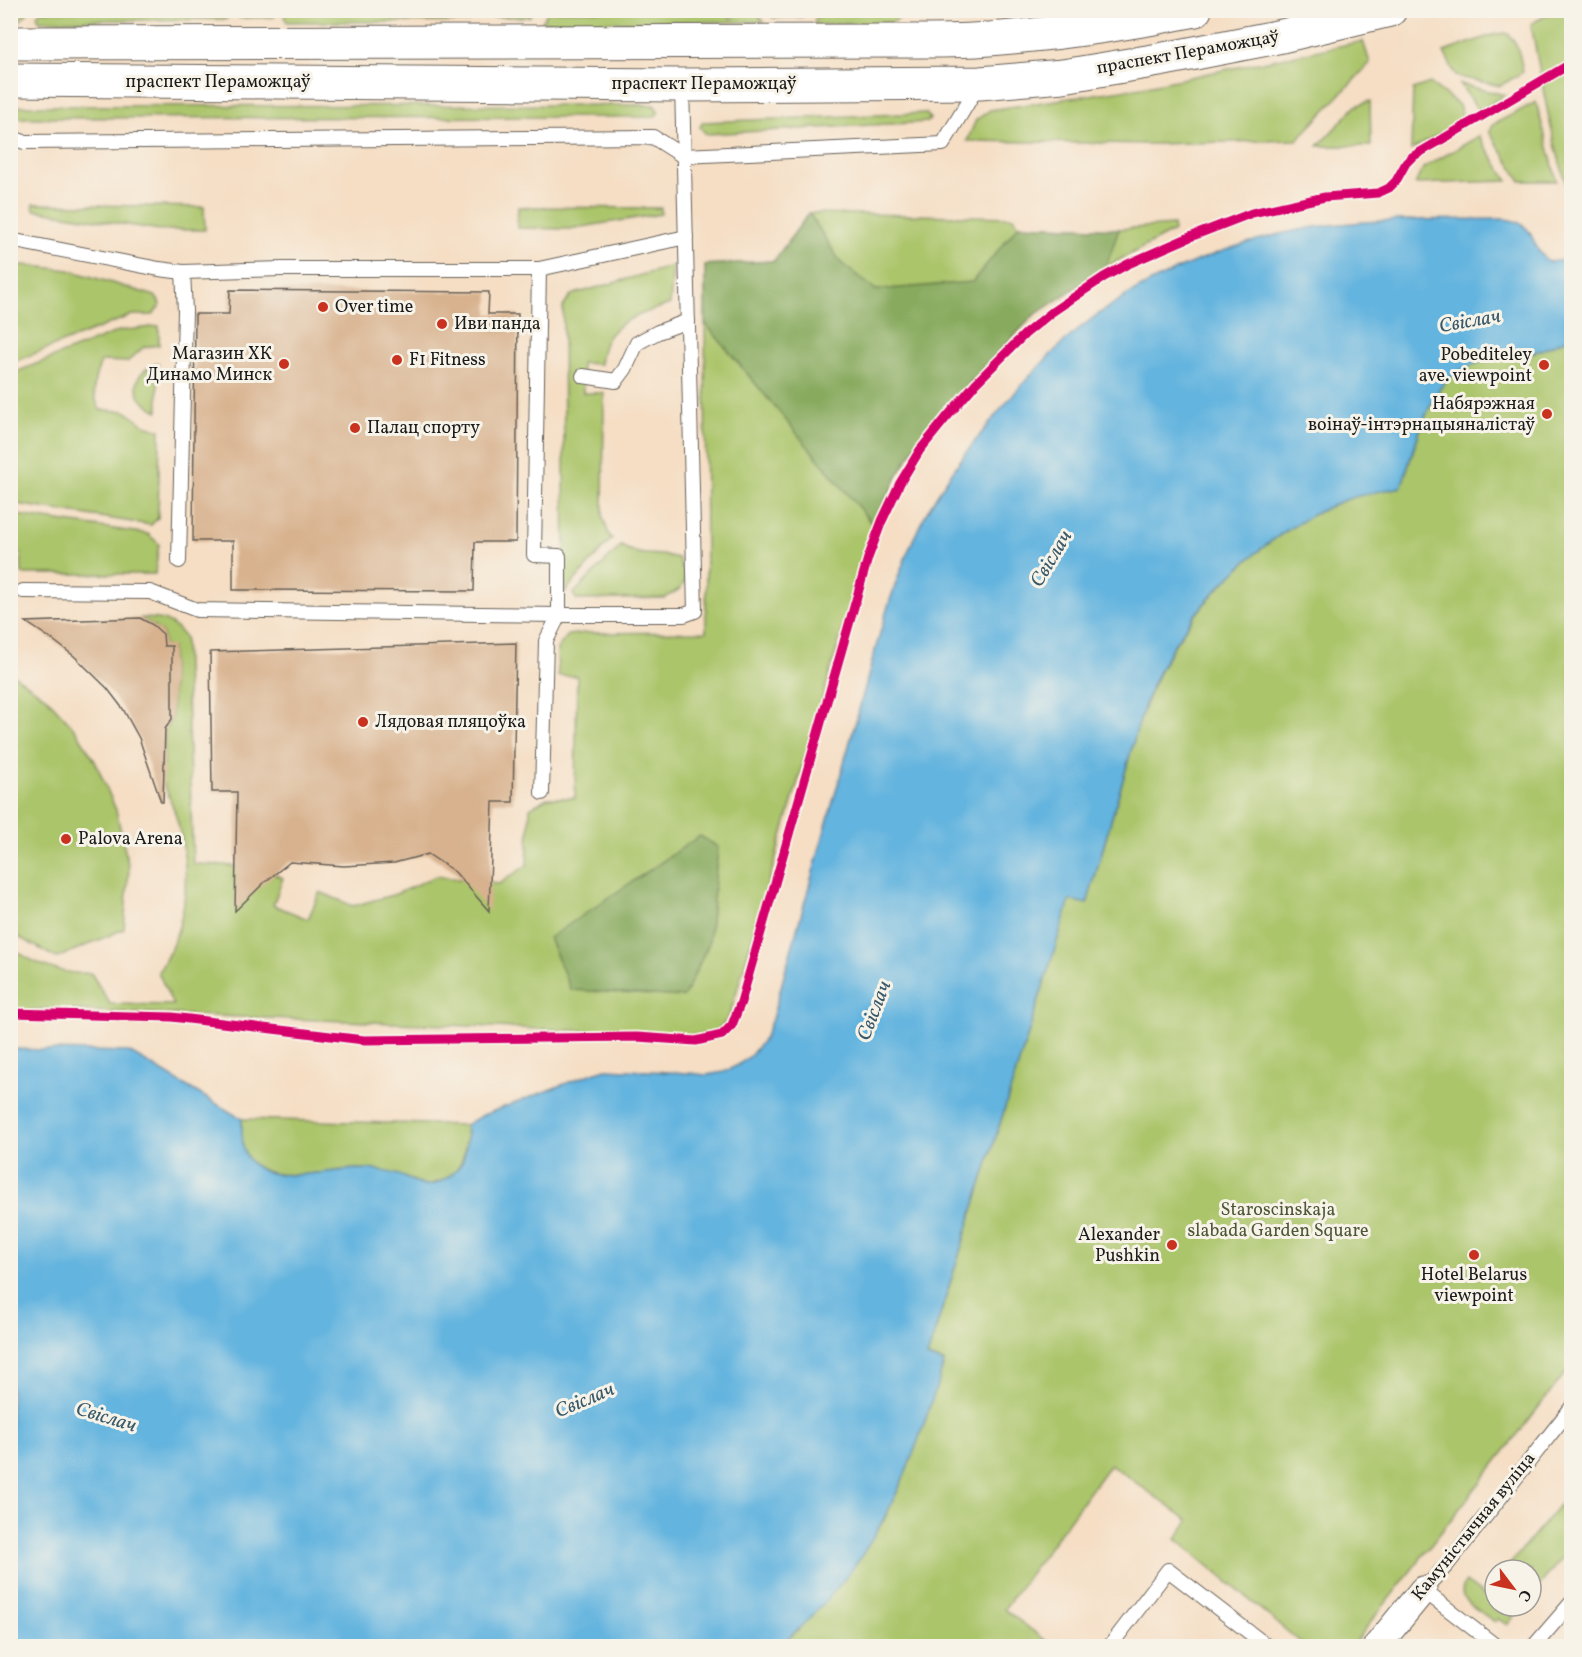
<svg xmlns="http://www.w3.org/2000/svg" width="1582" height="1657" font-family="Vollkorn,serif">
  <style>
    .green { fill: #abc56b; stroke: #647044; stroke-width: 1.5 }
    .forest { fill: #88aa5f; stroke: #52633e; stroke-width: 1.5 }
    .water { fill: #64b4df; stroke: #40687e; stroke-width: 1.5 }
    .building { fill: #d8b28f }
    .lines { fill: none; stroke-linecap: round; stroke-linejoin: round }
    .service-casing { stroke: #686057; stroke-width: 16 }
    .minor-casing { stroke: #686057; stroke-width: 29 }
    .primary-casing { stroke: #686057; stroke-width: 35 }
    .service { stroke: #fff; stroke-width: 14 }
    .minor { stroke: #fff; stroke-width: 27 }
    .primary { stroke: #fff; stroke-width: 33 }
    .cycleway-casing { stroke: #f7f3e8; stroke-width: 13 }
    .cycleway { stroke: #d6006c; stroke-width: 9 }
    .poi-dot { fill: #c8321e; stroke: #f7f3e8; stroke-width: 2 }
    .labels { text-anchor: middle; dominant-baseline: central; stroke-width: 6; stroke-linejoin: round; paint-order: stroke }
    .street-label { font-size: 18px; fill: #1c1c1c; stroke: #f7f3e8 }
    .poi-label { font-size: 18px; fill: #1c1c1c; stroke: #f7f3e8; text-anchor: start }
    .park-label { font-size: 18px; fill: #4e5738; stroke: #f7f3e8 }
    .water-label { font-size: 20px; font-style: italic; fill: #39596a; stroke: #f7f3e8 }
  </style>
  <rect width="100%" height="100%" fill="#f7f3e8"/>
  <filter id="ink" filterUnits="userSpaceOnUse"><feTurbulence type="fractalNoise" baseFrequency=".0167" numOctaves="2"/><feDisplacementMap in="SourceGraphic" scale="12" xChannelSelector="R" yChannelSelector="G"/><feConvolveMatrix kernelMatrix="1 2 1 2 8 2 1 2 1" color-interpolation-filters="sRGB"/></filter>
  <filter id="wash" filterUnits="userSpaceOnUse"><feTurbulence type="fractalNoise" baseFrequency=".008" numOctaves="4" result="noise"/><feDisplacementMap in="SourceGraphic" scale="24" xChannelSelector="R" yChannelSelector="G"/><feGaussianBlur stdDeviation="1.35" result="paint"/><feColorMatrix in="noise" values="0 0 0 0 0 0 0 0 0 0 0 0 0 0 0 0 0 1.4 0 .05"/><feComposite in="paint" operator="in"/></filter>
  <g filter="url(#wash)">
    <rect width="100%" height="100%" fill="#f5dec4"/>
    <!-- green -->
    <g class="green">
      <path d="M 11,10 L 29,10 L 29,11 L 20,21 L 11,21 Z"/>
      <path d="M 289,10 L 474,10 L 476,12 L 469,22 L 287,22 L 284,16 Z"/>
      <path d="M 723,10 L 731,19 L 737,14 L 734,11 L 755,11 L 764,22 L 542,22 L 548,11 Z"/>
      <path d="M 826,10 L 900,11 L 900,17 L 893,23 L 814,25 L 815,19 Z"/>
      <path d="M 1556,10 L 1571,11 L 1571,197 C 1551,142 1542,82 1531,24 Z"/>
      <path d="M 41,11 L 223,10 L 227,19 L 39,21 L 37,15 Z"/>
      <path d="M 235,11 L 279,11 L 274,17 L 239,18 Z"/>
      <path d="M 485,11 L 534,11 L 529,17 L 490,17 Z"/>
      <path d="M 769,11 L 806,11 L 802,17 L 773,18 Z"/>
      <path d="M 1506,33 C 1519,41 1520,58 1523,72 L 1500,86 L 1456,76 L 1444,52 L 1492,35 Z"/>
      <path d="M 1363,41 L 1370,63 L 1297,140 L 1155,144 L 967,141 L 976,120 L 990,110 L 1142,87 Z"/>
      <path d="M 1430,83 L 1459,105 L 1464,121 L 1411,150 L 1413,89 Z"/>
      <path d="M 1460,84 L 1505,95 L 1479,111 Z"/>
      <path d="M 1370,101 L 1371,146 L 1318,146 L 1356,106 Z"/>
      <path d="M 1536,102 L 1557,181 L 1521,181 L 1489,132 L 1494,124 Z"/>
      <path d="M 654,105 L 659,112 L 654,117 L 10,118 L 11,106 Z"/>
      <path d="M 926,113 L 930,119 L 928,122 L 706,134 L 700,127 L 703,122 Z"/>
      <path d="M 1479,136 L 1508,181 L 1415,184 L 1423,168 Z"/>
      <path d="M 33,204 L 204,207 L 205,230 L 160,230 L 34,210 Z"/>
      <path d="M 518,207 L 661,208 L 661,214 L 569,229 L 517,228 Z"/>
      <path d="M 809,213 L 1013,217 L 1019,225 L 1119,229 L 1173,225 L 1174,231 L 1106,267 L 1033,316 L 968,384 L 919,441 L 901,470 L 885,501 L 874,526 L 857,580 L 730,1014 C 721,1031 713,1035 693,1035 L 42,1009 L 25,1011 L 11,1007 L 11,947 C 35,965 61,975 91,973 L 110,1004 L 173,1005 L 158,972 C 198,911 191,838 159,774 L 164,765 L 165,729 L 172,719 L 172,647 L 164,646 L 163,634 L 153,625 L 140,618 C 162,618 171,619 185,638 L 193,864 L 223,865 L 265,870 L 283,878 L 273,905 L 308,919 L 320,892 L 353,906 L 396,894 L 436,876 L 499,884 L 527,865 L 530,808 L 547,798 L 575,798 L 577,676 L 558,676 L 557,649 L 568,635 L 585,633 L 706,632 L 705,265 L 774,261 Z"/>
      <path d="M 23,265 L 69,270 L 155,296 L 159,301 L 160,306 L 153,315 L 132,315 L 11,363 L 11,267 Z"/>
      <path d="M 673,266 L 670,304 C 647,313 614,319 604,345 C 602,351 601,358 600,364 L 581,363 L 583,376 L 583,393 L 604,393 L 603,517 L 609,535 L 612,538 L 565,592 L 563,307 L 571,295 Z"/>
      <path d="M 159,326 L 159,345 L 144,347 L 127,362 L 102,361 C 93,377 91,394 100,410 L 125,411 L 145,425 L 160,430 L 158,518 L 151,525 L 11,503 L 11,374 L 119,331 Z"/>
      <path d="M 1571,337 L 1571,1366 L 1352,1646 L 1305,1646 L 1176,1539 L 1189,1521 L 1110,1464 L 1004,1609 L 1053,1646 L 779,1646 L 797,1631 L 884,1520 L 905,1474 L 923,1427 L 944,1362 L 927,1357 L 1070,900 L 1087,903 C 1100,860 1112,816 1125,773 C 1133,744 1140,714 1153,686 C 1187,608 1258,538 1335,504 C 1356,495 1379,491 1401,487 C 1411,459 1426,401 1446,381 C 1454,374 1464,368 1474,364 C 1491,358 1511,358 1528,354 C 1544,350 1557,343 1571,337 Z"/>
      <path d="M 158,363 L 158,411 C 153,408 146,404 142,400 C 138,396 137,391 137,386 C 137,373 147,368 158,363 Z"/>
      <path d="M 11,514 L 148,534 L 159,544 L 155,574 L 22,574 L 21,553 L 11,553 Z"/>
      <path d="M 621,546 C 643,559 656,551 678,558 L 685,574 L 685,582 L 680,589 L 665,598 L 577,600 L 573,594 Z"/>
      <path d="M 10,672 L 48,699 L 75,729 L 95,761 L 116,810 L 129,868 L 124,929 L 57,958 L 11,933 Z"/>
      <path d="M 242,1119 L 465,1125 C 467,1132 467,1136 466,1144 C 462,1168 453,1180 427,1185 C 419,1183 413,1180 405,1178 C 391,1173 375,1169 360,1169 C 328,1169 258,1190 244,1151 C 240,1141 242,1129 242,1119 Z"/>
      <path d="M 1571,1491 L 1571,1547 L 1531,1596 L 1531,1570 L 1505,1570 Z"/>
      <path d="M 1466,1582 L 1484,1595 L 1495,1582 L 1495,1606 L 1523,1606 L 1507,1625 L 1498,1619 L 1495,1622 C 1487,1616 1467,1605 1463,1596 C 1461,1591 1463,1586 1466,1582 Z"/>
    </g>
    <!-- forest -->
    <g class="forest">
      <path d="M 809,213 L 841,263 L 876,290 L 972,282 L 1019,225 L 1119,229 L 1106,267 L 1033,316 L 968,384 L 919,441 L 901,470 L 885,501 L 874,526 L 705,323 L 705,265 L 774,261 Z"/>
      <path d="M 700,836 L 718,847 L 709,943 L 684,997 L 571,990 L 549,938 Z"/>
    </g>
    <!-- water -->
    <path class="water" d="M 1504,219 C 1539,223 1527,245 1549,262 L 1571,259 L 1571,337 C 1557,343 1544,350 1528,354 C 1510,358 1491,358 1474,364 C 1464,368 1454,374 1446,381 C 1426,401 1411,459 1401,487 C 1379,491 1356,495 1335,504 C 1258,538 1186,609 1152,686 C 1140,714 1133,744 1125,773 C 1112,816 1100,860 1087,904 L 1070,900 L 927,1357 L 944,1363 C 927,1416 910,1471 883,1520 C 857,1569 821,1611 779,1646 L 11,1646 L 11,1049 L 129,1052 L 242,1119 C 242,1137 240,1157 258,1168 C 279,1182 333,1170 358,1169 C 372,1169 387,1171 399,1175 C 408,1178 416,1184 425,1185 C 440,1186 460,1171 464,1157 C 466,1146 469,1135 465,1125 L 483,1115 L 593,1073 L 606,1069 L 690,1073 L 706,1075 L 724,1072 L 738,1065 L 751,1055 L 764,1039 L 772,1019 C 799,921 827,822 855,724 C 874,656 890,584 922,521 C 939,489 961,458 984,430 C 1014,392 1047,354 1085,324 C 1148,275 1236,240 1315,227 C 1377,218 1441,220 1504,219 Z"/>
    <g id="blocks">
      <!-- building -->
      <g class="building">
        <path d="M 230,290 L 489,292 L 488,314 L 518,314 L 516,542 L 475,542 L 474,591 L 233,590 L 233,541 L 193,541 L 195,314 L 229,314 Z"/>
        <path d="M 140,618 L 153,625 L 163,634 L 164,646 L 172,646 L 172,719 L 165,729 L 163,802 L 161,802 L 139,738 L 123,709 L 107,688 L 74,656 L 53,640 L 26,622 Z"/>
        <path d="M 516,643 L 513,802 L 493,802 L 489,911 L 455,872 L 428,854 L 394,863 L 344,866 L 290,862 L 265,882 L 235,911 L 237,792 L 212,792 L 210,652 Z"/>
      </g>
    </g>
  </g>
  <g filter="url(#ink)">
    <use href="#blocks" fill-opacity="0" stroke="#686057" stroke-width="1.5"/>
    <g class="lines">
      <defs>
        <g id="service">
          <path d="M 10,137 L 24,142 L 653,137 L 683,156 L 943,144 L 979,84"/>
          <path d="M 10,240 L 159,269 L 183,272 L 283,269 L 539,269 L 686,237"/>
          <path d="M 583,376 L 616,381 L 625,369 L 637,343 L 658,332 L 688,321"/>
          <path d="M 179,561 L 185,311 L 183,272"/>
          <path d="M 23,591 L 150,592 L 197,610 L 559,615 L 559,556 L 534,555 L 539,269"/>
          <path d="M 542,793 L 546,641 L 559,615 L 684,615 L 695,611 L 682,85"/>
          <path d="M 1110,1646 L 1168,1570 L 1267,1646"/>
          <path d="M 1496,1646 L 1423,1590 L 1446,1566 L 1572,1407"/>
          <path d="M 1534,1646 L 1572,1602"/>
        </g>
        <path id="minor" d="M 1377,1646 L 1423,1590"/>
        <g id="primary">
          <path d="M 10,43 L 919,41 C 942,41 966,41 989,39 C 1058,34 1127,24 1195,10"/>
          <path d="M 10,80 L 682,85 L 980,83 L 1063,76 L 1159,60 L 1282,36 L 1390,10"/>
        </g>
      </defs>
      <!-- service casing -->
      <use href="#service" class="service-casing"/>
      <!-- minor casing -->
      <use href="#minor" class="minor-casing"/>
      <!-- primary casing -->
      <use href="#primary" class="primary-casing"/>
      <!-- service -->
      <use href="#service" class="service"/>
      <!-- minor -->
      <use href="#minor" class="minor"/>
      <!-- primary -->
      <use href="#primary" class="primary"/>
      <defs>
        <path id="cycleway" d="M 10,1013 L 172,1017 L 364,1040 L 637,1037 L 696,1041 L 722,1035 L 732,1025 L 741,1002 L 868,558 L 882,521 L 900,483 L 920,450 L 946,418 L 976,383 L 1025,334 L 1052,312 L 1104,277 L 1128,264 L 1190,237 L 1252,213 L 1325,197 L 1378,193 L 1389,188 L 1396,181 L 1406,163 L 1412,157 L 1572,63"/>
      </defs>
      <!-- cycleway casing -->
      <use href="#cycleway" class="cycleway-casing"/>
      <!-- cycleway -->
      <use href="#cycleway" class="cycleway"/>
    </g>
  </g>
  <!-- markers -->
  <g class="poi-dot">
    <circle cx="323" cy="307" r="6"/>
    <circle cx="442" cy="324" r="6"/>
    <circle cx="397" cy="360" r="6"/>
    <circle cx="284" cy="364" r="6"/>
    <circle cx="1544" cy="365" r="6"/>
    <circle cx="1547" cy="414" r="6"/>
    <circle cx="355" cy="428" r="6"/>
    <circle cx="363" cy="722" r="6"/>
    <circle cx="66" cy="839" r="6"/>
    <circle cx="1172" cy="1245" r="6"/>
    <circle cx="1474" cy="1255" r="6"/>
  </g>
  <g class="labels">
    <!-- street labels -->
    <g class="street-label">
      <text transform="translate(1188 53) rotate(-10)">праспект Пераможцаў</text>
      <text x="218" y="82">праспект Пераможцаў</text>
      <text x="704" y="84">праспект Пераможцаў</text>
      <text transform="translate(1474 1527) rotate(-51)">Камуністычная вуліца</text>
    </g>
    <!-- poi labels -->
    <g class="poi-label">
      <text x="335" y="307">Over time</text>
      <text x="454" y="324">Иви панда</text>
      <text x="272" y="354" text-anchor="end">Магазин ХК<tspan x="272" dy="21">Динамо Минск</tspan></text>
      <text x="1532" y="355" text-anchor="end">Pobediteley<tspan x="1532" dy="21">ave. viewpoint</tspan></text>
      <text x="409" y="360">F1 Fitness</text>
      <text x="1535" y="404" text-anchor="end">Набярэжная<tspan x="1535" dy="21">воінаў-інтэрнацыяналістаў</tspan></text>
      <text x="367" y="428">Палац спорту</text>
      <text x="375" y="722">Лядовая пляцоўка</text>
      <text x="78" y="839">Palova Arena</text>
      <text x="1160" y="1235" text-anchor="end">Alexander<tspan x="1160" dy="21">Pushkin</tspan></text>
      <text x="1474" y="1275" text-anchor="middle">Hotel Belarus<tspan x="1474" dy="21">viewpoint</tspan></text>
    </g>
    <!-- park labels -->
    <g class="park-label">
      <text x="1278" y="1210">Staroscinskaja<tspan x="1278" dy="21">slabada Garden Square</tspan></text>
    </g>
    <!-- water labels -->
    <g class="water-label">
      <text transform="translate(1470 322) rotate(-10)">Свіслач</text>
      <text transform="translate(1052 559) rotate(-59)">Свіслач</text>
      <text transform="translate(875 1011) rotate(-69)">Свіслач</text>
      <text transform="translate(585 1401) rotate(-23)">Свіслач</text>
      <text transform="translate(106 1418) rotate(17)">Свіслач</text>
    </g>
  </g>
  <!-- margin -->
  <rect width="1582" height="1657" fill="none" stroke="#f7f3e8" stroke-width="36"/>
  <!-- north arrow -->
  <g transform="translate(1513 1588) rotate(122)"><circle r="28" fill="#f7f3e8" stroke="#9f9d96" stroke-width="1.5"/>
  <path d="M0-4.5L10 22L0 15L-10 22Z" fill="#c8321e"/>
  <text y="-9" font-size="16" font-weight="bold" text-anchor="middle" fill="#1c1c1c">С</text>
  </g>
</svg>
